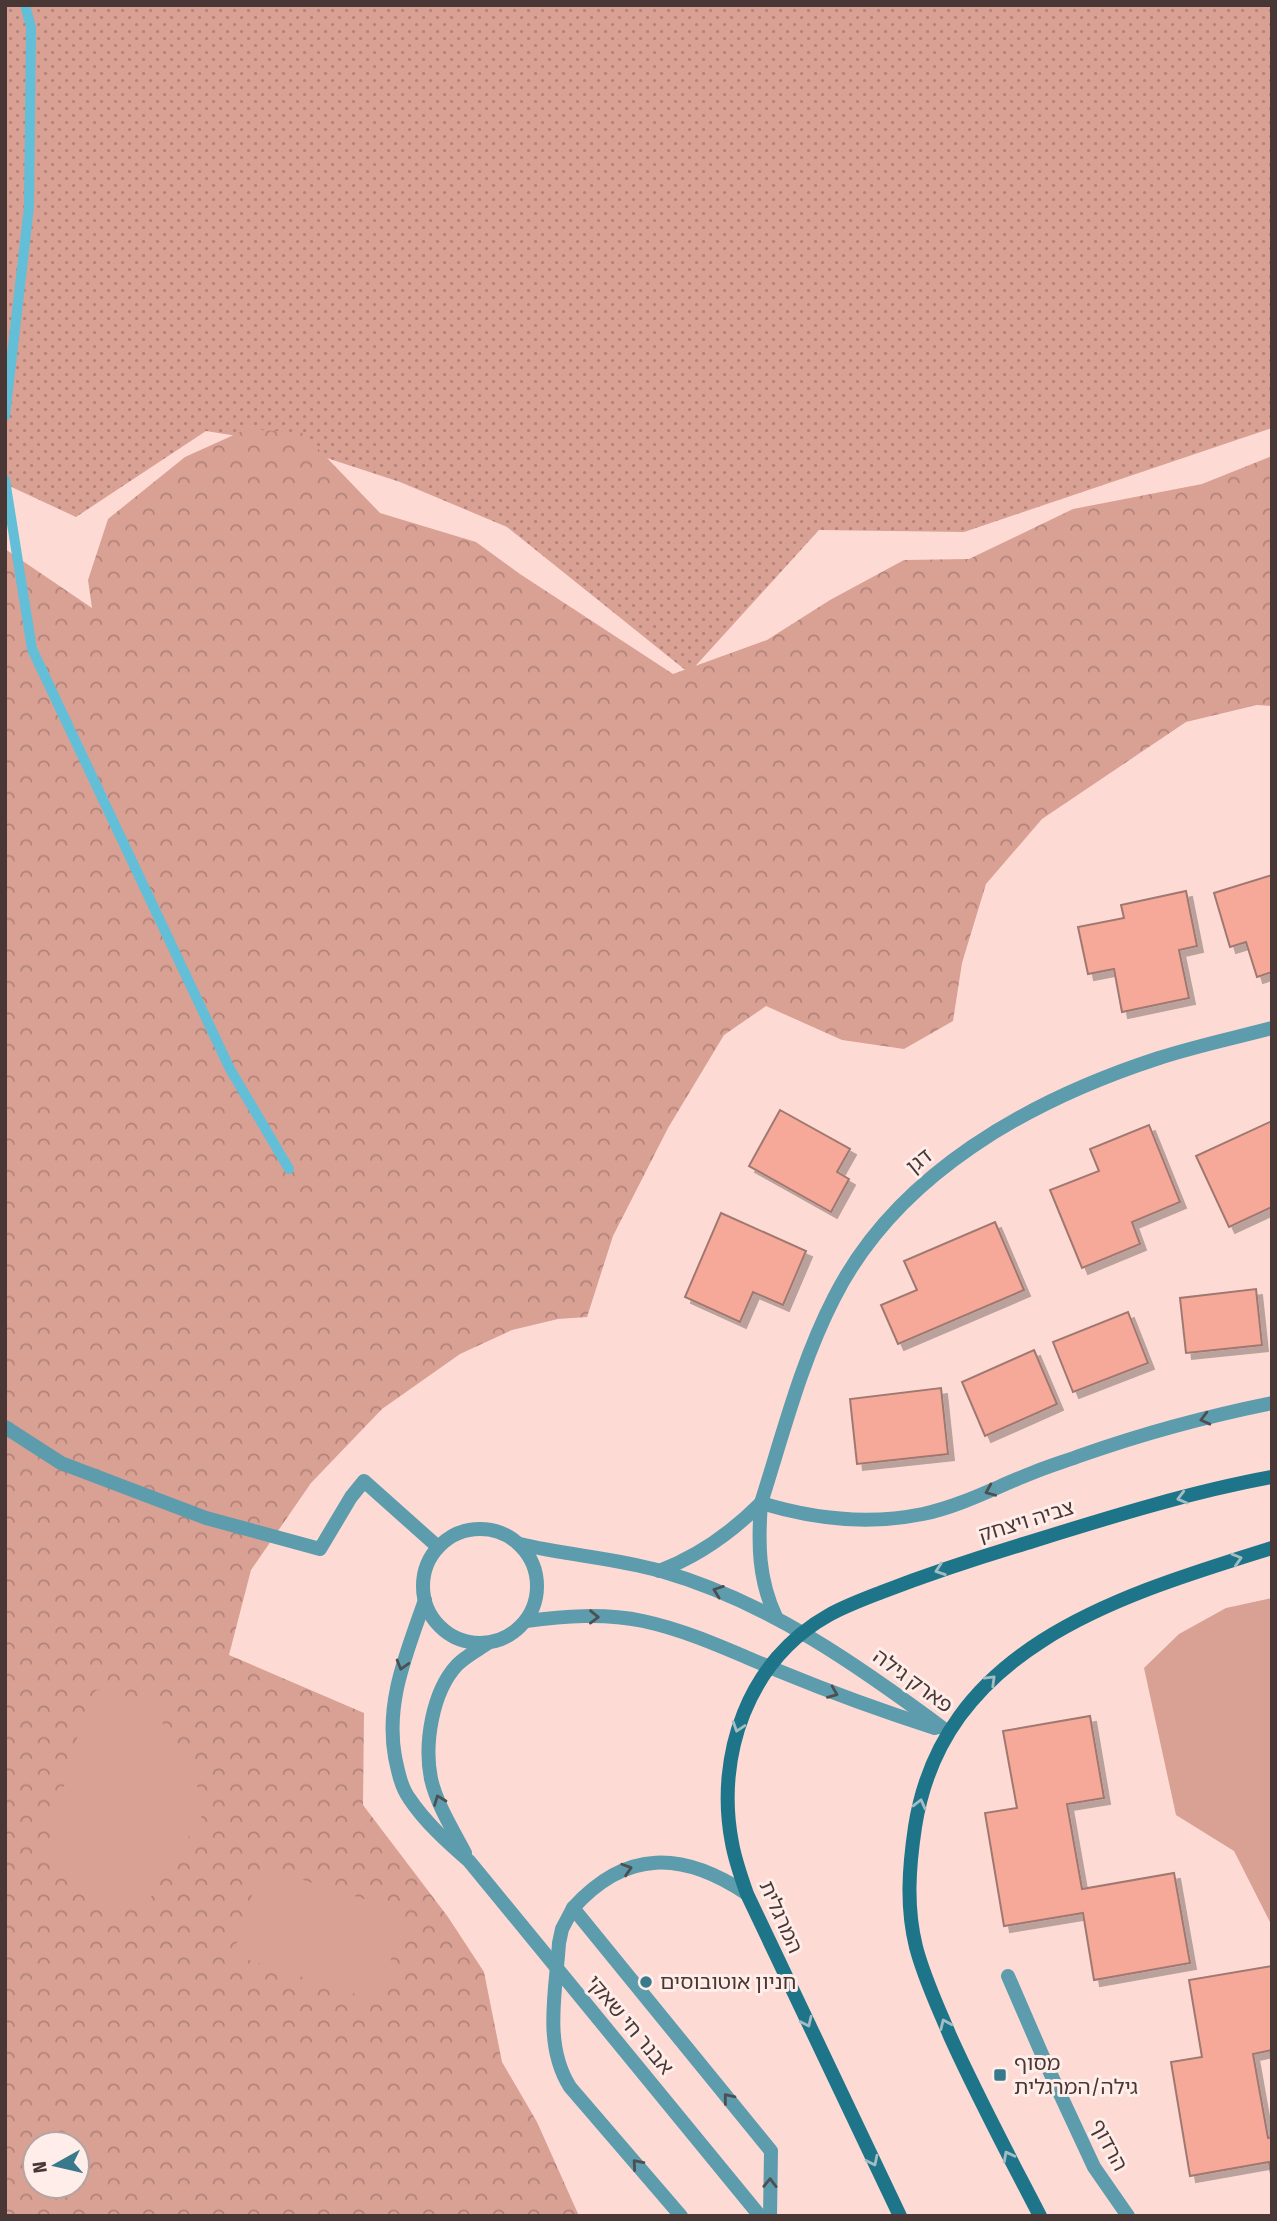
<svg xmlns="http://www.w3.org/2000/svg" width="1277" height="2221" font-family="'Fira Sans Condensed','Noto Sans Hebrew',sans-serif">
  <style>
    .grass { fill: url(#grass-dots) }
    .forest { fill: url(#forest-crowns); fill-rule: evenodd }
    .park { fill: #d9a094 }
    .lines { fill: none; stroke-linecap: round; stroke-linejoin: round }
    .stream { stroke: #62bfd7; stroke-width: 10 }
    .building { fill: #f6a999; stroke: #9f7971; stroke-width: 2; filter: url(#shadow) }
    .lane { stroke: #5d9cad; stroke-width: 14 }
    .street { stroke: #5d9cad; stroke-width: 14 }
    .secondary { stroke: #1e7589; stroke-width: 14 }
    .lane-bridge { stroke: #5d9cad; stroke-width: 14 }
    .oneway { stroke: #4d5052 }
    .oneway2 { stroke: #a4bdc3 }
    .poi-dot { fill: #387a8b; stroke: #feede9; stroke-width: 2.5 }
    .labels { text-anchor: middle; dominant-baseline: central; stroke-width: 6; stroke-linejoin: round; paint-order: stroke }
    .street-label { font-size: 21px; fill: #483734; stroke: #feede9 }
    .poi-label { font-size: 21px; fill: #483734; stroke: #feede9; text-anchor: start }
  </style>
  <defs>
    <pattern id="grass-dots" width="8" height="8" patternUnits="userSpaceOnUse" patternTransform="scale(1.75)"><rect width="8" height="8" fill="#d9a094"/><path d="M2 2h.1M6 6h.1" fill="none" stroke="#b2837a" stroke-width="1.8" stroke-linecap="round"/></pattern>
    <pattern id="forest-crowns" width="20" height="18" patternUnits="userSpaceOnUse" patternTransform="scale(1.75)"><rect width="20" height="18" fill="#d9a094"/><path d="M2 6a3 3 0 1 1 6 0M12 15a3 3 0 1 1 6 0" fill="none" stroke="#b2837a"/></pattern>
    <filter id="shadow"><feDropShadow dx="6" dy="6" stdDeviation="0" flood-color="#0004"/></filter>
  </defs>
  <rect width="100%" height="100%" fill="#fddbd4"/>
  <!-- grass -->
  <path class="grass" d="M 5,5 L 1272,5 L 1272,428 L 964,532 L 819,530 L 689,673 L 507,527 L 400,482 L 281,443 L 206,431 L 76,517 L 5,484 Z"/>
  <!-- forest -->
  <path class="forest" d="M 247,429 L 303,433 L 380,513 L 476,542 L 520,574 L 673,674 L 767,640 L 830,600 L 904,560 L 969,559 L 1073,509 L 1202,484 L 1272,456 L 1272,706 L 1257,705 L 1186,722 L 1042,819 L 986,884 L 962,963 L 953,1021 L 904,1049 L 842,1040 L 766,1006 L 724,1035 L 668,1128 L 613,1236 L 587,1317 L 558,1319 L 512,1330 L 460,1354 L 382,1409 L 311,1483 L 251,1570 L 229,1655 L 364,1713 L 363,1805 L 448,1917 L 484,1972 L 502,2062 L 537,2122 L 579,2216 L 5,2216 L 5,549 L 92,608 L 88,580 L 108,519 L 185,457 ZM 35,2144 L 77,2144 L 77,2186 L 35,2186 Z"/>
  <!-- park -->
  <g class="park">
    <path d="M 1272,1598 L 1272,1926 L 1234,1851 L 1176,1815 L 1144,1668 L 1179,1634 L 1226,1608 Z"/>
    <path d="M 96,1690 L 151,1702 L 208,1806 L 144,1908 L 102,1908 L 74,1887 L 47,1851 L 76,1741 Z"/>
    <path d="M 261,1867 L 406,1912 L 378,2001 L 233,1955 Z"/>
  </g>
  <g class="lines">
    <!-- stream -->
    <g class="stream">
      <path d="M 5,416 L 29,207 L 31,27 L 25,5"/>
      <path d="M 5,480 L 32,649 L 230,1069 L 289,1169"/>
    </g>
  </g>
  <!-- building -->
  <g class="building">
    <path d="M 1272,875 L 1272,972 L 1257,977 L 1246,942 L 1230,947 L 1214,893 Z"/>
    <path d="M 1186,891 L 1197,946 L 1179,950 L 1189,998 L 1122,1012 L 1114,969 L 1088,974 L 1078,927 L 1124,918 L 1121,905 Z"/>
    <path d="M 780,1110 L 850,1149 L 837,1172 L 849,1179 L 831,1212 L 749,1166 Z"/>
    <path d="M 1272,1121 L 1272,1207 L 1229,1227 L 1196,1156 Z"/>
    <path d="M 1149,1125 L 1180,1202 L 1132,1222 L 1140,1244 L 1082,1268 L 1050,1190 L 1099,1171 L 1090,1149 Z"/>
    <path d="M 721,1213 L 806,1251 L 783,1305 L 753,1292 L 740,1322 L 685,1297 Z"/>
    <path d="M 995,1222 L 1024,1290 L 898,1344 L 881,1305 L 917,1290 L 904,1261 Z"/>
    <path d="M 1256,1289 L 1262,1345 L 1186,1353 L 1180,1298 Z"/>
    <path d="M 1128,1312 L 1148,1363 L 1073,1392 L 1053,1342 Z"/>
    <path d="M 1034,1350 L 1057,1404 L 985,1436 L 962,1382 Z"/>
    <path d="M 941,1388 L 948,1454 L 857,1464 L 850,1399 Z"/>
    <path d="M 1090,1716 L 1104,1798 L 1067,1804 L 1082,1889 L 1174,1873 L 1190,1963 L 1094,1980 L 1083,1913 L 1004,1926 L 985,1813 L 1017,1808 L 1003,1731 Z"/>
    <path d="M 1272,1966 L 1272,2050 L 1253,2054 L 1268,2138 L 1272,2137 L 1272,2180 L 1269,2162 L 1190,2176 L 1171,2062 L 1202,2057 L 1189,1980 Z"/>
  </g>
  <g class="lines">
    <!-- lane -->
    <g class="lane">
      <path d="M 5,1427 L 61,1463 L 206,1518 L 320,1549 L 351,1497 L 364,1481 L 438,1547"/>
      <path d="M 761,1503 C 813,1519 869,1525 923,1514 C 961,1506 996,1487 1032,1473 C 1049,1466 1066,1461 1082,1455 C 1144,1433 1208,1416 1272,1403"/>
      <path d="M 747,1894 C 683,1851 626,1849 573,1908 L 771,2151 L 770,2216"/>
    </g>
    <!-- street -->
    <g class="street">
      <circle cx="480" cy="1586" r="57"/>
      <path d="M 520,1544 C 566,1555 615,1558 661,1571 C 769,1602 859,1666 948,1732"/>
      <path d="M 659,1571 C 699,1556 731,1533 761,1503"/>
      <path d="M 425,1600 C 407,1652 385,1702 395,1757 C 398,1771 401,1787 409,1798 C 425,1822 447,1842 469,1861 L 760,2216"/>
      <path d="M 776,1617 C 758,1579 758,1543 761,1503 C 783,1434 801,1362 834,1298 C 897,1173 1030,1100 1159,1058 C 1196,1046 1234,1038 1272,1028"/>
      <path d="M 526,1621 C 564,1616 604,1613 643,1621 C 690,1631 735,1653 779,1671 C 830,1692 882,1711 935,1728"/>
      <path d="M 465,1853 C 453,1830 437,1805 431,1779 C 424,1744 432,1692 457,1665 C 466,1656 478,1650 488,1643"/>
      <path d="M 1008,1976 L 1047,2066 L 1094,2167 L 1128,2216"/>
    </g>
    <!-- secondary -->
    <g class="secondary">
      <path d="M 900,2216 L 747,1894 C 741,1877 735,1860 732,1843 C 715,1756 748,1660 829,1615 C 845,1606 864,1599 882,1592 C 926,1575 971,1560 1017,1546 C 1101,1520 1185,1493 1272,1477"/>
      <path d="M 1040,2216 C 1009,2156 978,2098 950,2036 C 938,2007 924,1978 916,1947 C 906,1907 909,1867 915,1827 C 943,1646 1122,1595 1272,1548"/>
    </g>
    <!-- lane-bridge -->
    <path class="lane-bridge" d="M 573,1908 L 562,1929 L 559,1943 C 556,1991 543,2044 570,2087 L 681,2216"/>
  </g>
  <!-- one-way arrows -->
  <defs><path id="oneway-chevron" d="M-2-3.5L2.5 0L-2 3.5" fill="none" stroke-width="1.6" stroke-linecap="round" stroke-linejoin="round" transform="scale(1.75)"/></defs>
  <g class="oneway">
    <use href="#oneway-chevron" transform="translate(1205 1419) rotate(166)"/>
    <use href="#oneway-chevron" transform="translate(990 1491) rotate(157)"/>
    <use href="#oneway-chevron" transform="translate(718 1591) rotate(-160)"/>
    <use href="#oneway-chevron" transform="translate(594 1617) rotate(1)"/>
    <use href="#oneway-chevron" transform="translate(402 1665) rotate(106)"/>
    <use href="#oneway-chevron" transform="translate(833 1693) rotate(22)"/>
    <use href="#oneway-chevron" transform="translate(439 1800) rotate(-111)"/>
    <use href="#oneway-chevron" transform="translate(627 1869) rotate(-18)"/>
    <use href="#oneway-chevron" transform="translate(728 2098) rotate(-129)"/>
    <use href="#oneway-chevron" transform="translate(637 2164) rotate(-131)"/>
    <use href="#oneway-chevron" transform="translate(770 2183) rotate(-89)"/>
  </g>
  <g class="oneway2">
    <use href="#oneway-chevron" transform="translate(1182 1498) rotate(165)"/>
    <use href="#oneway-chevron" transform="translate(1237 1559) rotate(-17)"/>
    <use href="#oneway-chevron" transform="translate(940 1570) rotate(161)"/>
    <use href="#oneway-chevron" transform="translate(991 1680) rotate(-44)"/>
    <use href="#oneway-chevron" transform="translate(738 1727) rotate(108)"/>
    <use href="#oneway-chevron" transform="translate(920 1804) rotate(-76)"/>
    <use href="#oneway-chevron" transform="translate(807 2022) rotate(65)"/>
    <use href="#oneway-chevron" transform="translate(945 2024) rotate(-114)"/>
    <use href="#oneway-chevron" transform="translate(1008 2156) rotate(-118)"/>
    <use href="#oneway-chevron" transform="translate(873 2161) rotate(64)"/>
  </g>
  <!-- markers -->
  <g class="poi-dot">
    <circle cx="646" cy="1982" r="7"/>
    <rect x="993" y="2068" width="14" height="14" rx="3.5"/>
  </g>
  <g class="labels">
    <!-- street labels -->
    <g class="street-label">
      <text transform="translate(919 1161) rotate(-39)">דגן</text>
      <text transform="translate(1026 1521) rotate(-17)">צביה ויצחק</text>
      <text transform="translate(913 1681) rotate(36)">פארק גילה</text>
      <text transform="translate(781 1917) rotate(66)">המרגלית</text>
      <text transform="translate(630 2025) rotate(50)">אבנר חי שאקי</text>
      <text transform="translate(1109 2145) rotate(62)">הרדוף</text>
    </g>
    <!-- poi labels -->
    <g class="poi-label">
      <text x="660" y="1982">חניון אוטובוסים</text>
      <text x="1014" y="2063">מסוף<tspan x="1014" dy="24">גילה/המרגלית</tspan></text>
    </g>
  </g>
  <!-- border -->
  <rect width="1277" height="2221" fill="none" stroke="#483734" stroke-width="14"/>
  <!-- north arrow -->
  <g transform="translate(56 2165) rotate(262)"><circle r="33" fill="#feede9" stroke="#b5a4a1" stroke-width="2"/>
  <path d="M0-5L12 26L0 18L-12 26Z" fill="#387a8b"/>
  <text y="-10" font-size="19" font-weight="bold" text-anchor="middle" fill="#483734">N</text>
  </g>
</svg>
